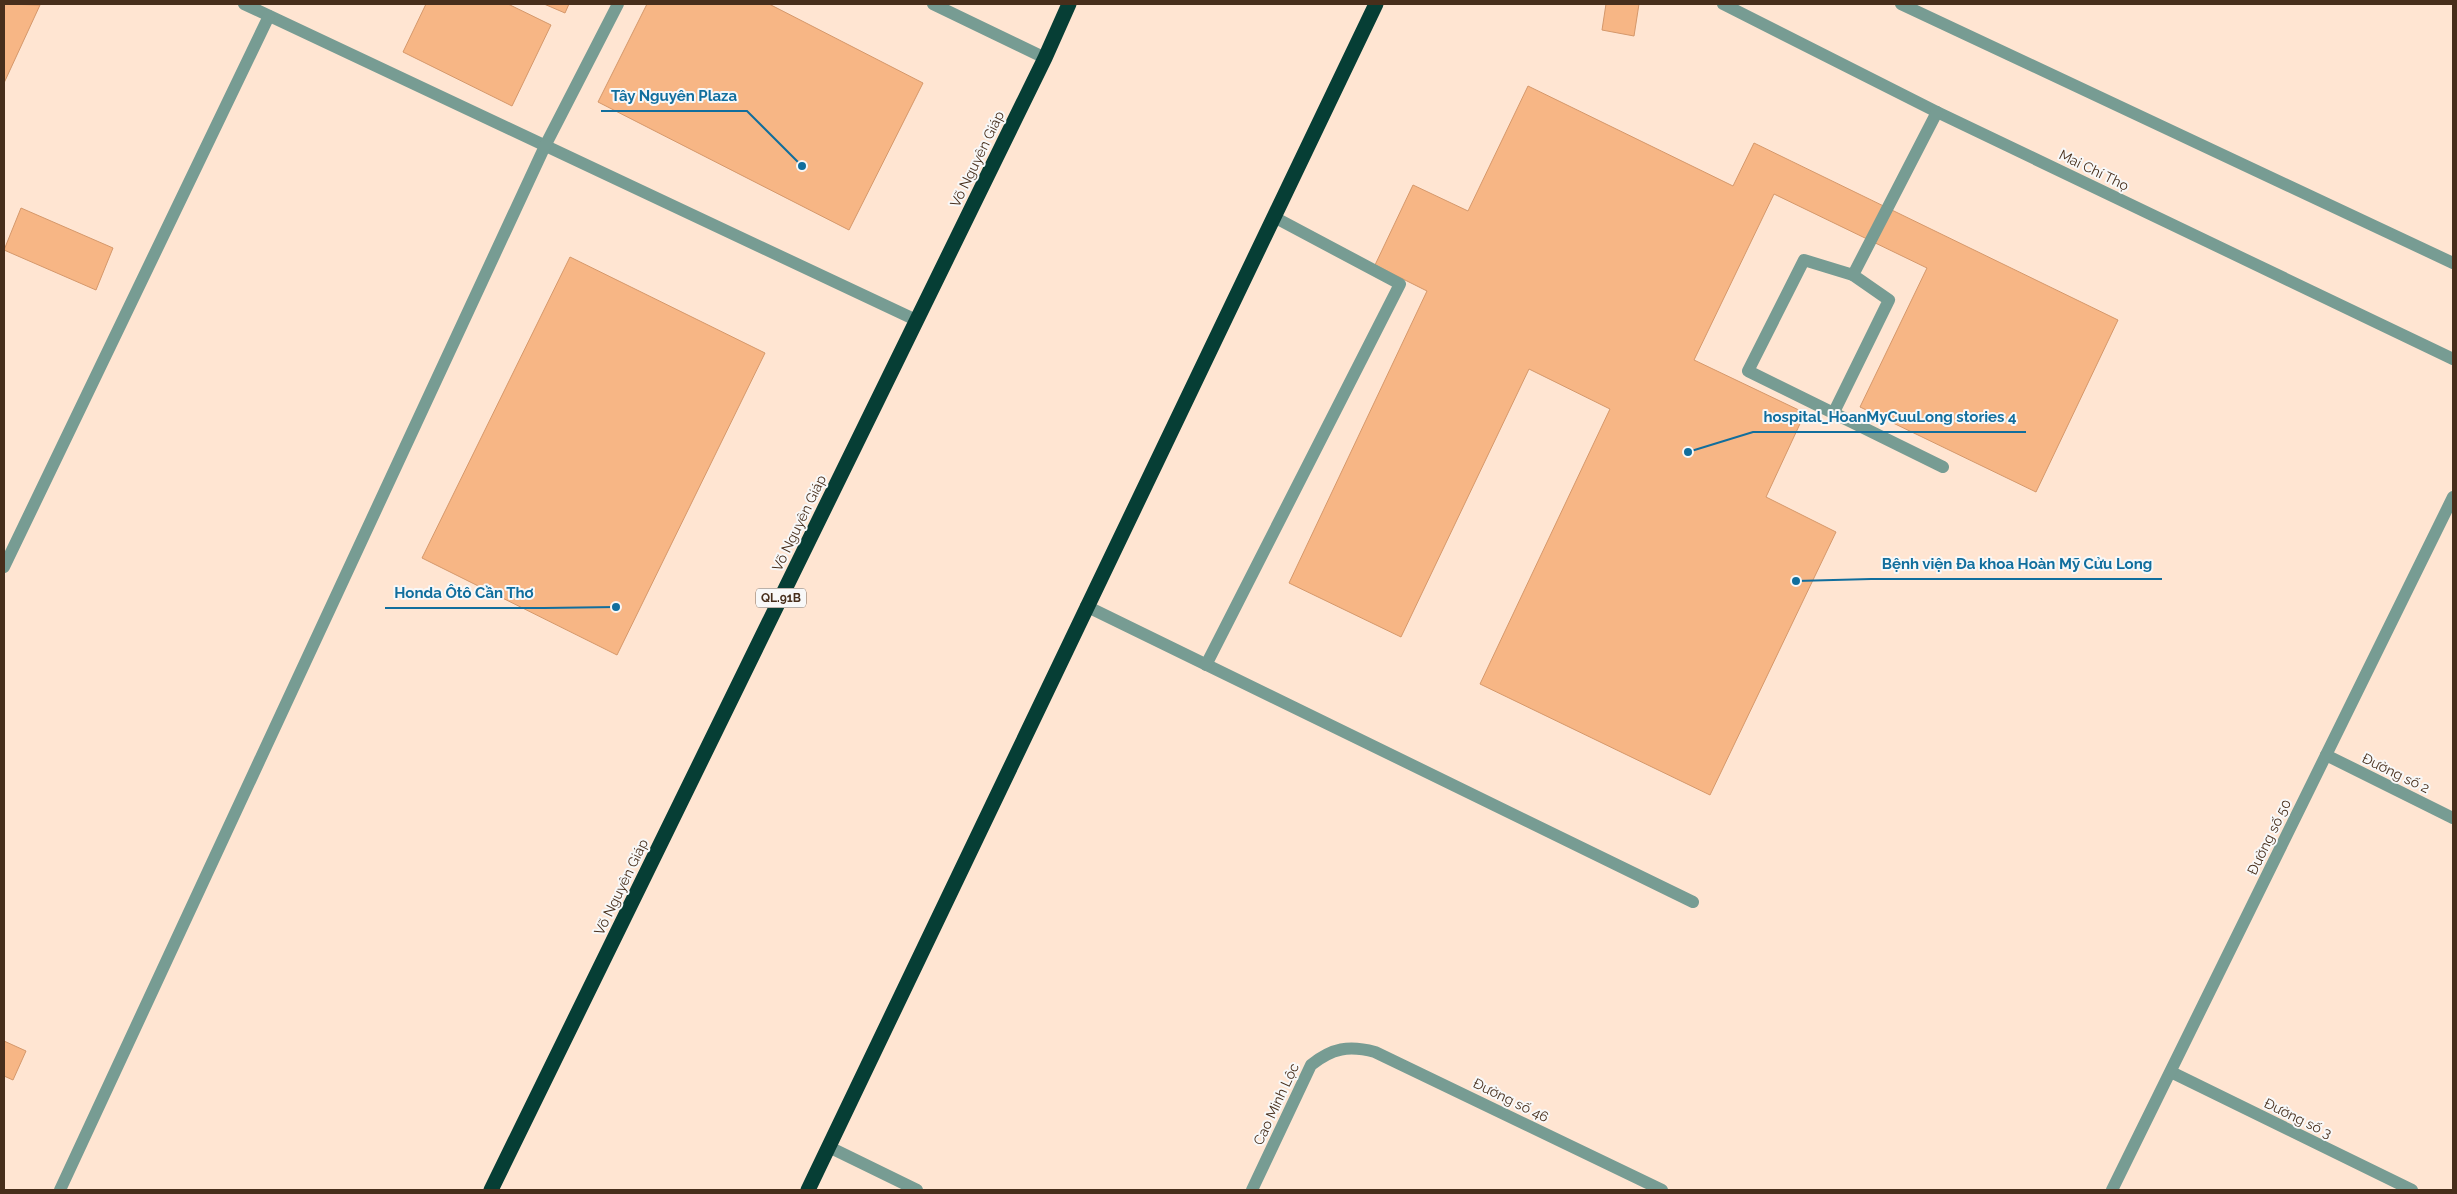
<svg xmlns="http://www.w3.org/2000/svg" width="2457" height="1194" font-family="Raleway,sans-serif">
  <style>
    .building { fill: #f7b685; stroke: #d5986b }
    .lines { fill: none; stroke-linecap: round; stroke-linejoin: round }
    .minor { stroke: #779c93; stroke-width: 12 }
    .highway { stroke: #063e35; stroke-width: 15 }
    .labels { text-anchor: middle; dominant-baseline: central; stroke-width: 4; stroke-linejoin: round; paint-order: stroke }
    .shield { fill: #f8f8f8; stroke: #7c6b5d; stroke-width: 1 }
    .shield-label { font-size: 12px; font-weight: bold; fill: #472e1b }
    .street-label { font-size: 14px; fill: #472e1b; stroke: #f8f8f8 }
    .leader { fill: none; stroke: #116e9d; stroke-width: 2 }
    .callout-dot { fill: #116e9d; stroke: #f8f8f8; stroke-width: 2 }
    .callout-label { font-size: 15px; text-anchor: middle; font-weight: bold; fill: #116e9d; stroke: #f8f8f8; stroke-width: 4; stroke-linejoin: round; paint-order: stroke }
  </style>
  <rect width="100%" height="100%" fill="#ffe5d2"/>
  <!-- building -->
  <g class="building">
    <path d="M 4,4 L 40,5 L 4,83 Z"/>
    <path d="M 426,4 L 508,4 L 551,25 L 512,106 L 403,52 Z"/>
    <path d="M 544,4 L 569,4 L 565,13 Z"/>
    <path d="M 647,4 L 769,4 L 923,83 L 849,230 L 598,102 Z"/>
    <path d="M 1606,4 L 1639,4 L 1634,36 L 1602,30 Z"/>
    <path d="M 1528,86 L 1733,186 L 1754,143 L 2118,320 L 2036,492 L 1860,407 L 1927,268 L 1774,194 L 1694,360 L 1805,413 L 1766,497 L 1836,532 L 1710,795 L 1480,684 L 1610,409 L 1529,369 L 1401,637 L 1289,583 L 1427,291 L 1375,265 L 1413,185 L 1468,211 Z"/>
    <path d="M 21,208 L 113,248 L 96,290 L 4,250 Z"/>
    <path d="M 570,257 L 765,353 L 617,655 L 422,558 Z"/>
    <path d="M 4,1041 L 26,1051 L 13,1080 L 4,1076 Z"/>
  </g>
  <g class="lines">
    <!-- minor -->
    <g class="minor">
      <path d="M 244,4 L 916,320"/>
      <path d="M 933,4 L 1045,58"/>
      <path d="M 1723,4 L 1937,112 L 2453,359"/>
      <path d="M 1901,4 L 2453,263"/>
      <path d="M 1853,275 L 1804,260 L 1748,371 L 1943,467"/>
      <path d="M 1833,414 L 1889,300 L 1853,275 L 1937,112"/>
      <path d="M 4,567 L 269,16"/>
      <path d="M 1086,606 L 1693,902"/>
      <path d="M 1206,665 L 1400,284 L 1274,217"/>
      <path d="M 2326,755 L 2453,818"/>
      <path d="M 2171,1072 L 2412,1190"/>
      <path d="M 829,1147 L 917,1190"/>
      <path d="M 60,1190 L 545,146 L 618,4"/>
      <path d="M 1252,1190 L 1311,1065 C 1332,1048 1349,1045 1375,1052 L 1662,1190"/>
      <path d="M 2112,1190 L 2453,497"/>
    </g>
    <!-- highway -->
    <g class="highway">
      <path d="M 491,1190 L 1045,58 L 1069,4"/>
      <path d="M 808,1190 L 1376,4"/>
    </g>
  </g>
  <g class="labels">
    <!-- shield labels -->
    <rect class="shield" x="756" y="588.5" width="50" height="19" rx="4"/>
    <g class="shield-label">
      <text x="781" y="598">QL.91B</text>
    </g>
    <!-- street labels -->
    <g class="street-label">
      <text transform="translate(977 159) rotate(-64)">Võ Nguyên Giáp</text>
      <text transform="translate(2094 170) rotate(26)">Mai Chí Thọ</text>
      <text transform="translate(799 523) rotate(-64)">Võ Nguyên Giáp</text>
      <text transform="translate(2396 773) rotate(26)">Đường số 2</text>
      <text transform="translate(2269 837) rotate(-64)">Đường số 50</text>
      <text transform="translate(621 887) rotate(-64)">Võ Nguyên Giáp</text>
      <text transform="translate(1511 1100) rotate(26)">Đường số 46</text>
      <text transform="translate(1276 1104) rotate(-65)">Cao Minh Lộc</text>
      <text transform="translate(2298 1118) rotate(26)">Đường số 3</text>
    </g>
  </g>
  <!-- callouts -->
  <path class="leader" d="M802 166L747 111H601M1688 452L1753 432H2026M1796 581L1871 579H2162M616 607L544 608H385"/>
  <g class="callout-dot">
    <circle cx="802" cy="166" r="5"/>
    <circle cx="1688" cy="452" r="5"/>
    <circle cx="1796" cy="581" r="5"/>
    <circle cx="616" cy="607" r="5"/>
  </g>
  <g class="callout-label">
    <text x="674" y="101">Tây Nguyên Plaza</text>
    <text x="1890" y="422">hospital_HoanMyCuuLong stories 4</text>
    <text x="2017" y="569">Bệnh viện Đa khoa Hoàn Mỹ Cửu Long</text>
    <text x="464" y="598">Honda Ôtô Cần Thơ</text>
  </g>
  <!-- border -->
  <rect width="2457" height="1194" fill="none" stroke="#472e1b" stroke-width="10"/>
</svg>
